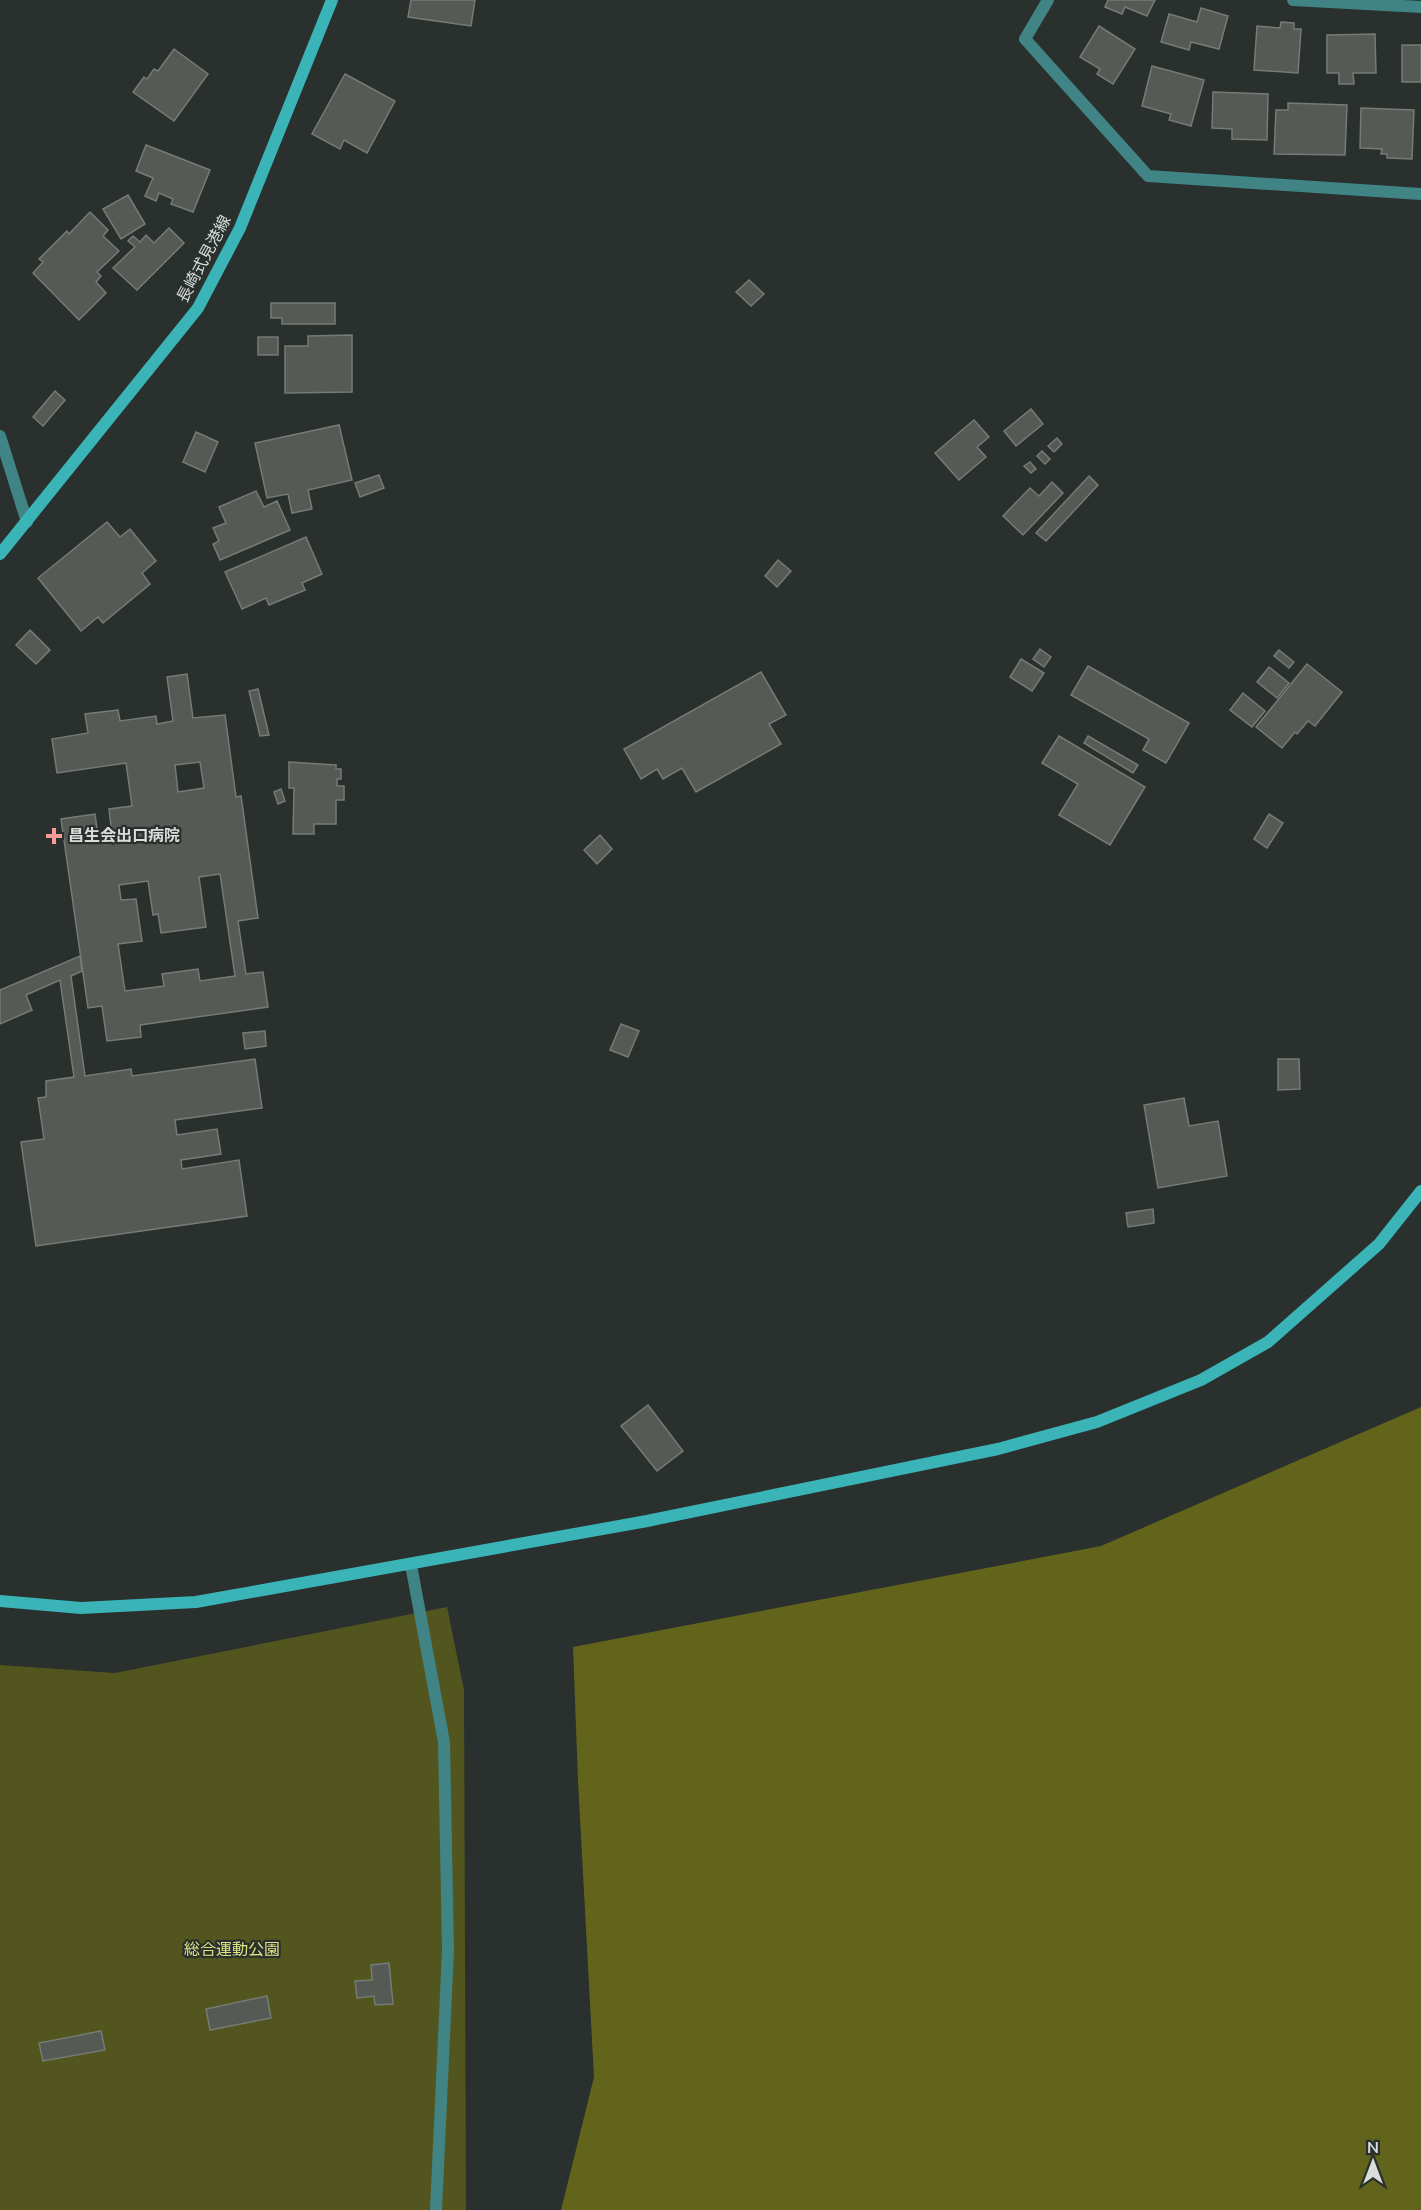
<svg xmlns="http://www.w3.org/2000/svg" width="1421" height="2210" font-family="'Nunito Sans','Noto Sans JP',sans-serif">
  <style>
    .green { fill: #53551e }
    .forest { fill: #62641b }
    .building { fill: #565a54; stroke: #767b75; stroke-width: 1.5; fill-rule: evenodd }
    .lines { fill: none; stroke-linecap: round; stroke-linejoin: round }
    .street { stroke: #408486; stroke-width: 12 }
    .secondary { stroke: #3bb4b8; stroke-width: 12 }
    .poi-dot { fill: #f59c96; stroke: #29302d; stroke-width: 2 }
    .labels { text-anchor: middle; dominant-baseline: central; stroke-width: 4.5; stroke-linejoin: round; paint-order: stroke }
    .street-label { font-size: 16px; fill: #d9dedc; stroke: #29302d }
    .poi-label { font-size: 16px; font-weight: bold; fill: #d9dedc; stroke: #29302d; text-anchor: start }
    .park-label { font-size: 16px; fill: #dfe480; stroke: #29302d }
  </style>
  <rect width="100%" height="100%" fill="#29302d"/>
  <!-- green -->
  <path class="green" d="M 447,1607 L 464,1690 L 466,2210 L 0,2210 L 0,1665 L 115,1673 Z"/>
  <!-- forest -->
  <path class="forest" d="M 1421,1407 L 1421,2210 L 561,2210 L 594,2077 L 578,1781 L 573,1647 L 1101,1546 Z"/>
  <!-- building -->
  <g class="building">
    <path d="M 411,0 L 475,0 L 471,26 L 408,17 Z"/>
    <path d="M 1108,0 L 1155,0 L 1147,16 L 1125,7 L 1122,14 L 1105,7 Z"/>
    <path d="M 1201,8 L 1228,16 L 1219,49 L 1191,42 L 1189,50 L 1161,42 L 1169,14 L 1197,22 Z"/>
    <path d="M 1281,22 L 1294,23 L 1294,29 L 1301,29 L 1298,73 L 1254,70 L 1257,26 L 1280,28 Z"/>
    <path d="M 1099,26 L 1135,49 L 1113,84 L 1097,74 L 1100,69 L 1080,57 Z"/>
    <path d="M 1375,34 L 1376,73 L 1353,73 L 1354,84 L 1339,84 L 1339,73 L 1327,73 L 1327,35 Z"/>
    <rect x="1402" y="45" width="19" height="37"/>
    <path d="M 174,49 L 208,74 L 174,121 L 133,92 L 144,77 L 147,79 L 154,69 L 158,71 Z"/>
    <path d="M 1152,66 L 1204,80 L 1191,126 L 1169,120 L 1171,114 L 1142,106 Z"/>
    <path d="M 345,74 L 395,101 L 367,153 L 344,140 L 340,149 L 312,134 Z"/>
    <path d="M 1213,92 L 1268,94 L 1267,140 L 1232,139 L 1232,129 L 1212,128 Z"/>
    <path d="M 1288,103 L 1347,105 L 1345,155 L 1274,154 L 1276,110 L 1288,110 Z"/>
    <path d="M 1361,108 L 1414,110 L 1412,159 L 1387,158 L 1387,154 L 1381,154 L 1382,149 L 1360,148 Z"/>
    <path d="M 146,145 L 210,170 L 193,212 L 171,204 L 173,199 L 159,193 L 156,201 L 145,196 L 153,178 L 136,171 Z"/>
    <path d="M 128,195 L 145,224 L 121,239 L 103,209 Z"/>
    <path d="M 90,212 L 108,230 L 103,236 L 119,251 L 97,272 L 101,276 L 96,282 L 106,293 L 79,320 L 33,273 L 43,262 L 39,259 L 67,231 L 69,234 Z"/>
    <path d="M 169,228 L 184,243 L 137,290 L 113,268 L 135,247 L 128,241 L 133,236 L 140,242 L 146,235 L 154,243 Z"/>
    <path d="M 749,280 L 764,294 L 751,306 L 736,292 Z"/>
    <path d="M 271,303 L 335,303 L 335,324 L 282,324 L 282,318 L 271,318 Z"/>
    <path d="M 352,335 L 352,392 L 285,393 L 285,346 L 308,346 L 308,336 Z"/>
    <rect x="258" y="337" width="20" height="18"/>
    <path d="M 55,391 L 65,400 L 43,426 L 33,417 Z"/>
    <path d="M 1031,409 L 1043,424 L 1016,446 L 1004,431 Z"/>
    <path d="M 974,420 L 989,437 L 977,447 L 986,457 L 959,480 L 935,453 Z"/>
    <path d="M 339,425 L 352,480 L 308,490 L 312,509 L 292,513 L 288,494 L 267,498 L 255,443 Z"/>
    <path d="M 196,432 L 218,442 L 205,472 L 183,462 Z"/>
    <path d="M 1057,438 L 1062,444 L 1054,452 L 1048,446 Z"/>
    <path d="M 1042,451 L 1050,459 L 1045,464 L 1037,456 Z"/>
    <path d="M 1030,462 L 1036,469 L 1031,473 L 1024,466 Z"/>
    <path d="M 379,475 L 384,488 L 360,497 L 355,483 Z"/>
    <path d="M 1089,476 L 1098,485 L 1046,541 L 1036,533 Z"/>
    <path d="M 1052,482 L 1063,493 L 1023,535 L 1003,516 L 1030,488 L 1039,496 Z"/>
    <path d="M 256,491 L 264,507 L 277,501 L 290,530 L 220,560 L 213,544 L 219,541 L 213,528 L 226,523 L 219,507 Z"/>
    <path d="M 107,522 L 120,537 L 130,529 L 156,561 L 142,573 L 150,584 L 103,623 L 98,617 L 81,631 L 38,578 Z"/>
    <path d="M 306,537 L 322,574 L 302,583 L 305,590 L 269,605 L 266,598 L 242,609 L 225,572 Z"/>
    <path d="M 778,560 L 791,571 L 777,587 L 765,576 Z"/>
    <path d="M 30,630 L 50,650 L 36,664 L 16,645 Z"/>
    <path d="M 1040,649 L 1051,657 L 1044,667 L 1033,659 Z"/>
    <path d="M 1279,650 L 1294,662 L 1289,668 L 1274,656 Z"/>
    <path d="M 1021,659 L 1044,673 L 1032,691 L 1010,677 Z"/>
    <path d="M 1307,664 L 1342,692 L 1315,726 L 1308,721 L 1297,734 L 1295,732 L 1282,748 L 1256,727 Z"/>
    <path d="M 1088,666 L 1189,723 L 1166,763 L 1143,750 L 1149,739 L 1071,695 Z"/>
    <path d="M 1269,667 L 1289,683 L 1277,698 L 1257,682 Z"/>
    <path d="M 761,672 L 786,715 L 769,724 L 781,744 L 696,792 L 682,768 L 663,779 L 657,769 L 641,779 L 624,749 Z"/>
    <path d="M 187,674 L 193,718 L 225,715 L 236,797 L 241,796 L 258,918 L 238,921 L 246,974 L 263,972 L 268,1007 L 140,1025 L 141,1037 L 107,1041 L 102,1006 L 88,1008 L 61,819 L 95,814 L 98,836 L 112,834 L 109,809 L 132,806 L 126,763 L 57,773 L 52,739 L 88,733 L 85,714 L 118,710 L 120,721 L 156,716 L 157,724 L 173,721 L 167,677 ZM 200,762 L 204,788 L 178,792 L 175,765 ZM 220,874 L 235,976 L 200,981 L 198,969 L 162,974 L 164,986 L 125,991 L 118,944 L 142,941 L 136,899 L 121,900 L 119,885 L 148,881 L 153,915 L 158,914 L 161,933 L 206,927 L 199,877 Z"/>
    <path d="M 258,689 L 269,735 L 260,736 L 249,691 Z"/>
    <path d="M 1243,693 L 1265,711 L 1252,727 L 1230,710 Z"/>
    <path d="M 1059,736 L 1145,787 L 1110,845 L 1059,815 L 1078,784 L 1042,763 Z"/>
    <path d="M 1088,736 L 1138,765 L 1133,773 L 1084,743 Z"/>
    <path d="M 289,762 L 336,765 L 336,769 L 341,769 L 341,779 L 337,779 L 337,786 L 344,786 L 344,800 L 336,800 L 336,824 L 314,824 L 314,834 L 293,834 L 294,788 L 289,788 Z"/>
    <path d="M 281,789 L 285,801 L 278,804 L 274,792 Z"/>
    <path d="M 1269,814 L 1283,823 L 1267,848 L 1254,839 Z"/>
    <path d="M 600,835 L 612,849 L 597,864 L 584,850 Z"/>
    <path d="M 80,956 L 82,971 L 71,976 L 85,1076 L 131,1069 L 132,1076 L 255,1059 L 262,1108 L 175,1120 L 177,1135 L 217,1129 L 221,1154 L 181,1160 L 182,1169 L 239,1160 L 247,1216 L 36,1246 L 21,1142 L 44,1139 L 38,1098 L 46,1097 L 46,1081 L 74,1077 L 60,980 L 26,995 L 32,1010 L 0,1024 L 0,990 Z"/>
    <path d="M 621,1024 L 639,1031 L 628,1057 L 610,1050 Z"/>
    <path d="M 265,1031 L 266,1046 L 245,1049 L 243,1033 Z"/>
    <path d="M 1278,1059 L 1299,1059 L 1300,1089 L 1278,1090 Z"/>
    <path d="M 1184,1098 L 1189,1126 L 1218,1121 L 1227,1176 L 1158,1188 L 1144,1105 Z"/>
    <path d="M 1153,1209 L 1154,1223 L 1128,1227 L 1126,1213 Z"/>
    <path d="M 648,1405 L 683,1451 L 657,1471 L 621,1426 Z"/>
    <path d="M 389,1963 L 393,2004 L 375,2005 L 374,1996 L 357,1998 L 355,1981 L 372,1980 L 371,1965 Z"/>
    <path d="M 267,1996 L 271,2018 L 210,2030 L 206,2009 Z"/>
    <path d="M 101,2031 L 105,2050 L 43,2061 L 39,2043 Z"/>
  </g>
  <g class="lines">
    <!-- street -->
    <g class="street">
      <path d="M 1048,0 L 1025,39 L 1148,176 L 1421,194"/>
      <path d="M 1293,0 L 1421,7"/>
      <path d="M 0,436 L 27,522"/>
      <path d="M 411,1565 L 444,1742 L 448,1950 L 436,2210"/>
    </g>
    <!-- secondary -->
    <g class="secondary">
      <path d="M 0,554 L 198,308 L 240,228 L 332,0"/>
      <path d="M 0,1601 L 81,1608 L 196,1602 L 647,1521 L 998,1449 L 1097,1422 L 1201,1380 L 1268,1342 L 1379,1244 L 1421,1191"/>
    </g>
  </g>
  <!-- markers -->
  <path class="poi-dot" d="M51 827h6v6h6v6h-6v6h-6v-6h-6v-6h6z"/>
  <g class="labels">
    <!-- street labels -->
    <g class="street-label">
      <text transform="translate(204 259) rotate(-62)">長崎式見港線</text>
    </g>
    <!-- poi labels -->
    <g class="poi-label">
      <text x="68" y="836">昌生会出口病院</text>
    </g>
    <!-- park labels -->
    <g class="park-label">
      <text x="232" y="1950">総合運動公園</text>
    </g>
  </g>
  <!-- north arrow -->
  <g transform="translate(1373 2162)" stroke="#29302d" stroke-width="4.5" paint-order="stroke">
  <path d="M0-4.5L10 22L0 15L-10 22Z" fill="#d9dedc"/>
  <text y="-9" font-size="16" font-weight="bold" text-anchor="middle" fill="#d9dedc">N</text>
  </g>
</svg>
